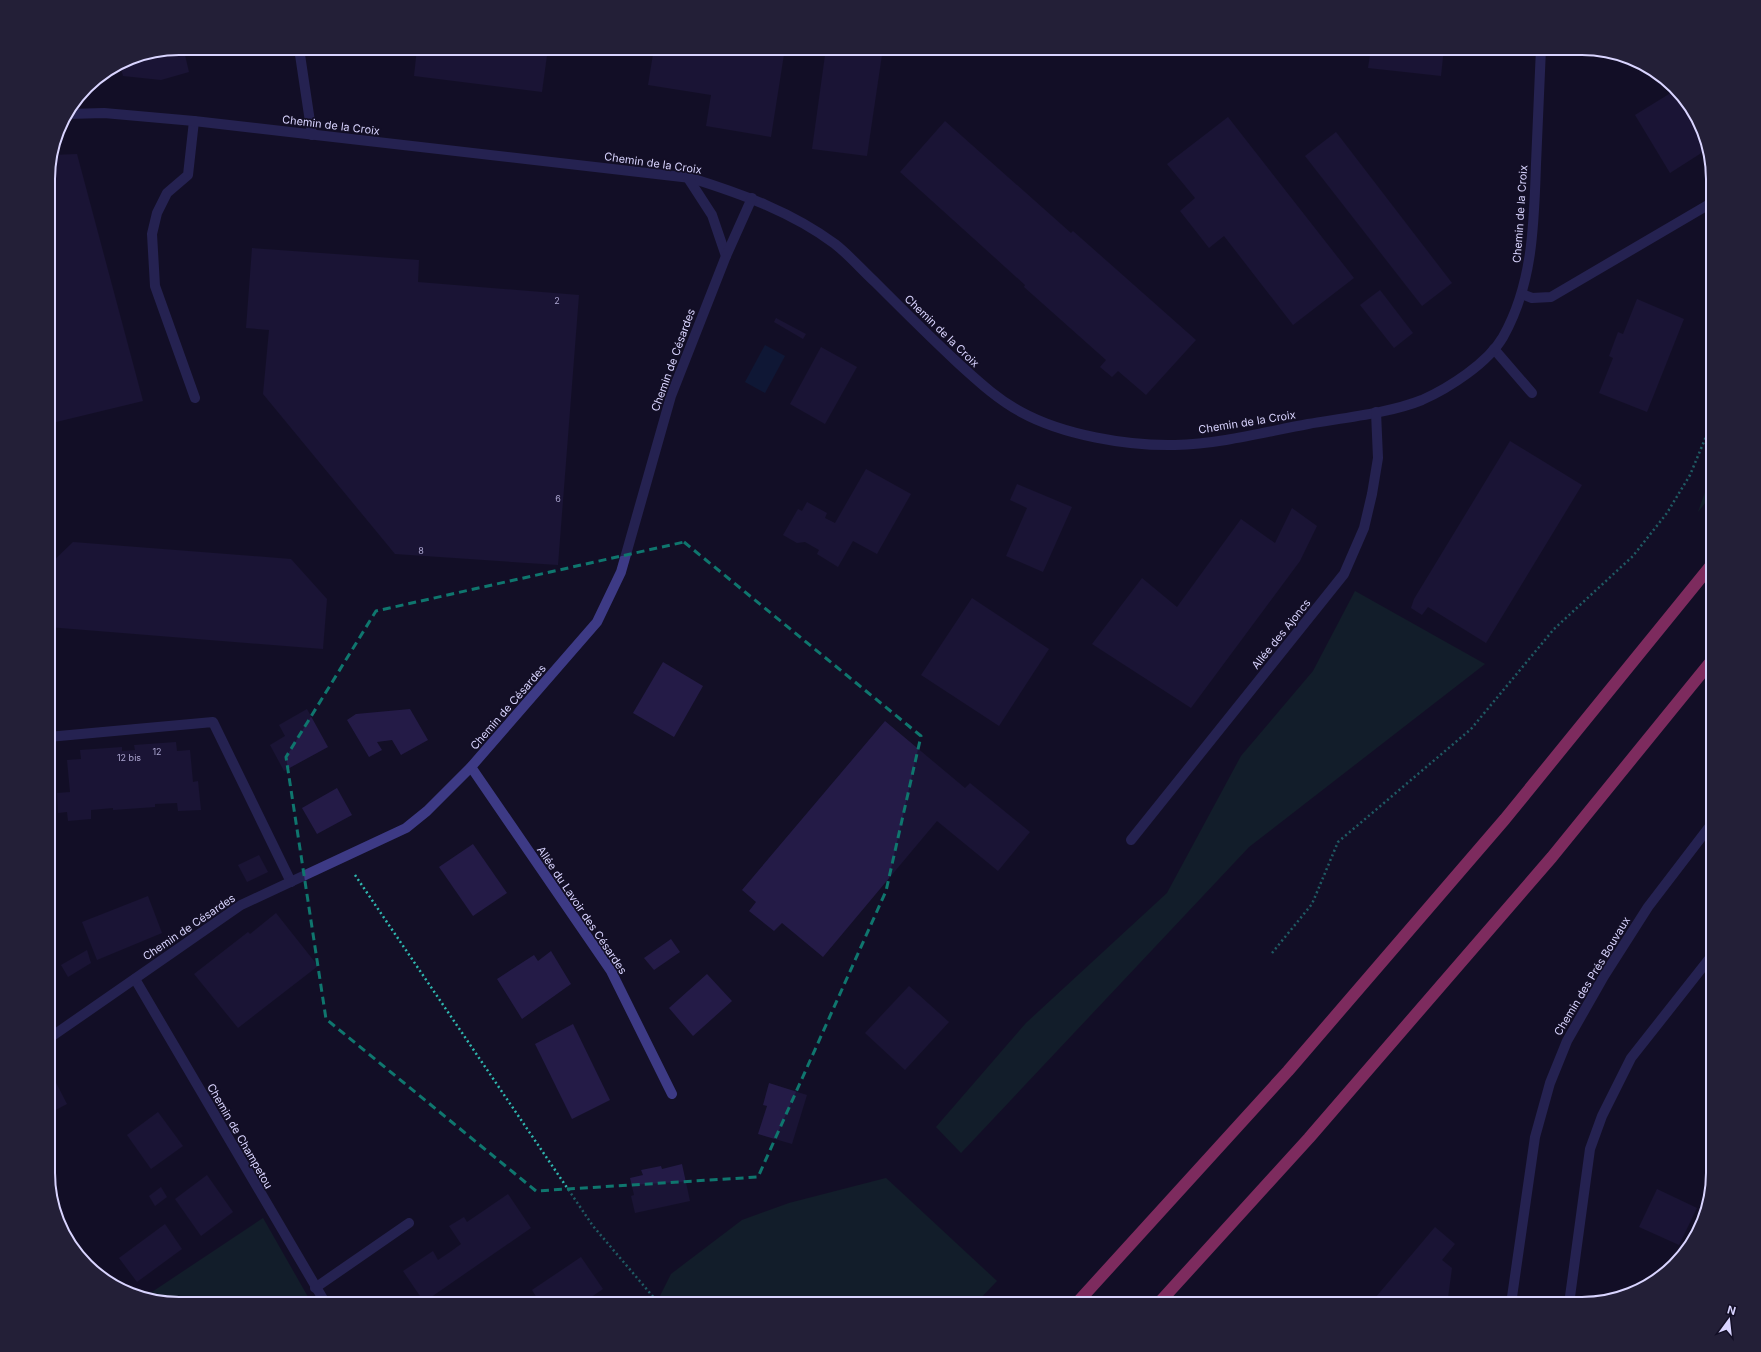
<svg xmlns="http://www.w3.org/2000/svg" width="1761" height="1352" font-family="Inter,sans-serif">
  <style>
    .green { fill: #12302f }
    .water { fill: #0c2248 }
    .building { fill: #241b47 }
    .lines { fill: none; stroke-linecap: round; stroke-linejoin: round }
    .path { stroke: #2fb8b0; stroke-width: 2.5; stroke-dasharray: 2 3; stroke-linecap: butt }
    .service { stroke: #3d3a85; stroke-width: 10 }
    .minor { stroke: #3d3a85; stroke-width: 10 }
    .tertiary { stroke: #3d3a85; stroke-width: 10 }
    .motorway { stroke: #ff4fa3; stroke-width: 12 }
    .marked { fill: none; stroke: #0f766e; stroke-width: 3; stroke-dasharray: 8 5; stroke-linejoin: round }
    .labels { text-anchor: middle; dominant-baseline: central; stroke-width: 3.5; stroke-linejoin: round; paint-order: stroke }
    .number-label { font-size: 9px; fill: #aca6d1 }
    .street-label { font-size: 11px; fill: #d9d4ff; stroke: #130f26 }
    .rim { fill: none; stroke: #d9d4ff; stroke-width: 2 }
  </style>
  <rect width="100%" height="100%" fill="#130f26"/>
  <!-- green -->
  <g class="green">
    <path d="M 1713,470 L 1713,493 L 1698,512 Z"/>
    <path d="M 1355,591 L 1485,664 L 1249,847 L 961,1153 L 936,1127 L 1026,1023 L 1167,893 L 1241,756 L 1313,671 Z"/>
    <path d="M 886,1178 L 997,1281 L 975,1304 L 656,1304 L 671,1274 L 742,1220 L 789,1203 Z"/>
    <path d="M 263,1218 L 312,1304 L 179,1304 L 143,1298 Z"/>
  </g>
  <!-- water -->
  <path class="water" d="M 765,345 L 785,356 L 765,393 L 745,382 Z"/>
  <!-- building -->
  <g class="building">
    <path d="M 178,48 L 179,52 L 184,51 L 189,72 L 161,80 L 123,76 L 120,64 L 129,58 Z"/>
    <path d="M 417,48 L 548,48 L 542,92 L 414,76 Z"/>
    <path d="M 654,48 L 785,48 L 771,137 L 706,126 L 711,95 L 648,85 Z"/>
    <path d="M 826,48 L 883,48 L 867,156 L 812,149 Z"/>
    <path d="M 1371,48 L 1444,48 L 1441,76 L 1368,68 Z"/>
    <path d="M 1670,85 L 1700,121 L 1706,150 L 1670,173 L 1635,115 L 1669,94 Z"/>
    <path d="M 1228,117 L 1354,278 L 1293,325 L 1224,236 L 1209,248 L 1180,211 L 1195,198 L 1167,164 Z"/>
    <path d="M 945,121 L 1071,233 L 1073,231 L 1196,340 L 1146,395 L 1118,371 L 1112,377 L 1100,367 L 1106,360 L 1024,287 L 1025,285 L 900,172 Z"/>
    <path d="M 1336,132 L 1452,283 L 1422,306 L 1305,156 Z"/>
    <path d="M 77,154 L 143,401 L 48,424 L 48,171 L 52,155 Z"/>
    <path d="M 252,248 L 419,260 L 418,282 L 579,295 L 558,565 L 395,554 L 263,394 L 269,330 L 246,328 Z"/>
    <path d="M 1380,290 L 1413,333 L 1394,348 L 1360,305 Z"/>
    <path d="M 1637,299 L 1684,319 L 1647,412 L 1599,393 L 1613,358 L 1609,356 L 1618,332 L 1623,334 Z"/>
    <path d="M 776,318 L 806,334 L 803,339 L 774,322 Z"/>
    <path d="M 821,347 L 857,367 L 825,424 L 790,404 Z"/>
    <path d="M 1510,441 L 1582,485 L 1486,643 L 1428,607 L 1422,615 L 1411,608 L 1414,599 Z"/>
    <path d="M 866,469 L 911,494 L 877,554 L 853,541 L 838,567 L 817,554 L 819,550 L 805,542 L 797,543 L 783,535 L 798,509 L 802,511 L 807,502 L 827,513 L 825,518 L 835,523 Z"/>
    <path d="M 1017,484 L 1072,507 L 1043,572 L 1006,556 L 1027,508 L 1010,500 Z"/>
    <path d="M 1292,508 L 1317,526 L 1300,561 L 1191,708 L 1092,644 L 1142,578 L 1177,607 L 1241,519 L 1275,543 Z"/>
    <path d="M 73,542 L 291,559 L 327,599 L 323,649 L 48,627 L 48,566 Z"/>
    <path d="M 972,598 L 1049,649 L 999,726 L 921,675 Z"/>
    <path d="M 663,662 L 703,686 L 674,737 L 633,713 Z"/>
    <path d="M 307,709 L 328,747 L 284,771 L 270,745 L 285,736 L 279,725 Z"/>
    <path d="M 410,709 L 428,740 L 401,755 L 392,740 L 377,742 L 382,750 L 369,757 L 347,720 L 356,714 Z"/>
    <path d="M 885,721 L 965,788 L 970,783 L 1030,832 L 998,871 L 937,821 L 823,957 L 782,923 L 774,931 L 749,911 L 756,902 L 742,890 Z"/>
    <path d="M 176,742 L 177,751 L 190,750 L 193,782 L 198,781 L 201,810 L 178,811 L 177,803 L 155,804 L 155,807 L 113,810 L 113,808 L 91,810 L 91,819 L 68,821 L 67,812 L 58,813 L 57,793 L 70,792 L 67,760 L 81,759 L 80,750 L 122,747 L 122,751 L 135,750 L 134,745 Z"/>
    <path d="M 337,788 L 352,815 L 317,834 L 302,808 Z"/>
    <path d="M 473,844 L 507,893 L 473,916 L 439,867 Z"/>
    <path d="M 259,855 L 268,872 L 247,882 L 238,865 Z"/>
    <path d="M 148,896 L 162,933 L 97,960 L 82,922 Z"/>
    <path d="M 276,913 L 318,966 L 238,1028 L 194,974 L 248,932 L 250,934 Z"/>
    <path d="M 671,939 L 680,952 L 654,970 L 644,958 Z"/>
    <path d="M 87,950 L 91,963 L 68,977 L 61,965 Z"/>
    <path d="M 551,951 L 571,984 L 522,1019 L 497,979 L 534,955 L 538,961 Z"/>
    <path d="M 707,974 L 732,1001 L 693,1036 L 669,1008 Z"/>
    <path d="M 909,986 L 949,1022 L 905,1070 L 865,1033 Z"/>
    <path d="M 573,1024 L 610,1100 L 572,1119 L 535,1044 Z"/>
    <path d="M 52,1075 L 67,1104 L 48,1114 L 48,1077 Z"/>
    <path d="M 769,1083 L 807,1095 L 792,1144 L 758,1134 L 767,1106 L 763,1105 Z"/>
    <path d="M 158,1112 L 183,1146 L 151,1169 L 127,1135 Z"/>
    <path d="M 682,1164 L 690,1201 L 635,1213 L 631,1196 L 634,1195 L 630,1178 L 643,1175 L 641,1170 L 661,1166 L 662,1169 Z"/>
    <path d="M 207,1175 L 233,1212 L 201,1236 L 175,1199 Z"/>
    <path d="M 161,1187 L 167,1197 L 155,1206 L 149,1196 Z"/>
    <path d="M 1657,1189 L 1697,1208 L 1679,1245 L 1639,1227 Z"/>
    <path d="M 508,1194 L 531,1228 L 424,1302 L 403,1271 L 433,1251 L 438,1260 L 450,1252 L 461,1244 L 449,1226 L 464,1217 L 467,1222 Z"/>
    <path d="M 165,1224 L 182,1249 L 137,1282 L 119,1258 Z"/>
    <path d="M 1435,1227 L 1455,1244 L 1442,1260 L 1452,1268 L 1448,1298 L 1442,1304 L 1370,1304 Z"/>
    <path d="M 581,1257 L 603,1289 L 581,1304 L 538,1304 L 540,1303 L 532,1290 Z"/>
  </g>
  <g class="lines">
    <!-- path -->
    <g class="path">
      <path d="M 355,875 L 593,1226 L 655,1299"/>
      <path d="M 1272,953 L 1312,904 L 1338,842 L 1471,729 L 1554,629 L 1633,556 L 1667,513 L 1690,475 L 1713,420"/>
    </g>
    <!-- service -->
    <g class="service">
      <path d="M 299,48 L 312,135"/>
      <path d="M 194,121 L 188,175 L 167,193 L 157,213 L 152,234 L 155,286 L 195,398"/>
      <path d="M 1494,349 L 1532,393"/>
      <path d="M 48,737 L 213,722 L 291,882"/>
      <path d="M 315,1288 L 409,1223"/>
      <path d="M 1569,1304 L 1590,1149 L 1602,1116 L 1631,1058 L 1713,954"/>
    </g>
    <!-- minor -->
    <g class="minor">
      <path d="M 68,114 L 104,113 L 194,121 L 691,178 C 742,194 792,212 835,244 C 849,255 862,270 875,282 C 902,309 930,337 958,363 C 978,381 997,399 1021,412 C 1063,435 1127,446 1175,445 C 1220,444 1265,432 1308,424 C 1343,418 1390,413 1422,400 C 1449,388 1488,363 1503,337 C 1533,284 1534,224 1536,164 C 1538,126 1539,87 1541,48"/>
      <path d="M 688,178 L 712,215 L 726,256"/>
      <path d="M 1522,294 L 1532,298 L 1551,297 L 1713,202"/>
      <path d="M 471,767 L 611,971 L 672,1094"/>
      <path d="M 1131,840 L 1344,574 L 1364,528 L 1372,494 L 1378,458 L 1376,412"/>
      <path d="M 135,979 L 326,1304"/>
      <path d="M 48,1039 L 241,905 L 406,828 L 427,811 L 471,767 L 597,622 L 621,572 L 671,396 L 726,256 L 752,198"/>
    </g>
    <!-- tertiary -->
    <path class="tertiary" d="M 1511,1304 L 1535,1137 L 1550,1083 L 1567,1041 L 1604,976 L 1648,907 L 1713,822"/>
    <!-- motorway -->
    <g class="motorway">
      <path d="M 1076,1304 L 1288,1071 L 1505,819 L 1713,563"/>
      <path d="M 1158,1304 L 1309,1138 L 1552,857 L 1713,659"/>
    </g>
  </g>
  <!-- marked area -->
  <path d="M0 0H1761V1352H0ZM 684,542 L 921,736 L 886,891 L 758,1177 L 536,1191 L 326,1019 L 286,757 L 376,611 Z" fill="#130f26" fill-opacity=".55" fill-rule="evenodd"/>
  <path class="marked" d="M 684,542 L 921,736 L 886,891 L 758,1177 L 536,1191 L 326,1019 L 286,757 L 376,611 Z"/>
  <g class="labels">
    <!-- number labels -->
    <g class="number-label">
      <text x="557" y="300">2</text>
      <text x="558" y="498">6</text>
      <text x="421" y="550">8</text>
      <text x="157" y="751">12</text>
      <text x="129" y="757">12 bis</text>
    </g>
    <!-- street labels -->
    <g class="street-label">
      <text transform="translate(331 125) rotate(7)">Chemin de la Croix</text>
      <text transform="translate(653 163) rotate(8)">Chemin de la Croix</text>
      <text transform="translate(1520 214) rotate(-86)">Chemin de la Croix</text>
      <text transform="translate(942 331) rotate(44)">Chemin de la Croix</text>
      <text transform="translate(673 360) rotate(-70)">Chemin de Césardes</text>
      <text transform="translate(1247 422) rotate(-9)">Chemin de la Croix</text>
      <text transform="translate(1281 634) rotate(-51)">Allée des Ajoncs</text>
      <text transform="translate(508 707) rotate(-49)">Chemin de Césardes</text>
      <text transform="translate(582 910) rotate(56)">Allée du Lavoir des Césardes</text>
      <text transform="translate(189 927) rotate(-34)">Chemin de Césardes</text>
      <text transform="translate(1592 976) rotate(-59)">Chemin des Prés Bouvaux</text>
      <text transform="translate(240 1136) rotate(60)">Chemin de Champetou</text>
    </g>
  </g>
  <!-- crop -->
  <path d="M0 0H1761V1352H0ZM179 55H1582A124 124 0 0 1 1706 179V1173A124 124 0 0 1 1582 1297H179A124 124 0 0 1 55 1173V179A124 124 0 0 1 179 55Z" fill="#231f37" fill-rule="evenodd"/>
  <path class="rim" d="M179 55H1582A124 124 0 0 1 1706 179V1173A124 124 0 0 1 1582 1297H179A124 124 0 0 1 55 1173V179A124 124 0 0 1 179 55Z"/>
  <!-- north arrow -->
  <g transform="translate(1729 1320) rotate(15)" stroke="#130f26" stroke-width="3" paint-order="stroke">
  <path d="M0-3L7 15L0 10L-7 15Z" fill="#d9d4ff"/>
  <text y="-6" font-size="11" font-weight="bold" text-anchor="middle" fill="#d9d4ff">N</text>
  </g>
</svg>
